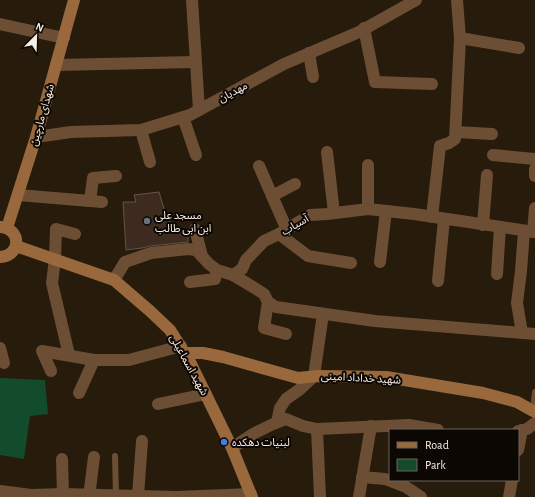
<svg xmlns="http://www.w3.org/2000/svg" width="535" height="497" font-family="'Alegreya Sans','Noto Sans Arabic',sans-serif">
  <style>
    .green { fill: #124c2c }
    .building { fill: #3d2b20; stroke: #675346 }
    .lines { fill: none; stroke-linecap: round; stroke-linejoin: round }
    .lane { stroke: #6c4e34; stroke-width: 6 }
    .street { stroke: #6c4e34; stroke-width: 12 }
    .secondary { stroke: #99693d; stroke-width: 12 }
    .worship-dot { fill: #6b7280; stroke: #0c0703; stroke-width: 1.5 }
    .shop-dot { fill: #3f7fe0; stroke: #0c0703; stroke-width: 1.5 }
    .labels { text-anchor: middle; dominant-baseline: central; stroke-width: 4; stroke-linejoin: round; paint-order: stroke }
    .street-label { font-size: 11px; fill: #f6ede3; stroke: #0c0703 }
    .poi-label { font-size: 11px; fill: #f6ede3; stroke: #0c0703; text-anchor: start }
  </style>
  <rect width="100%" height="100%" fill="#271b0b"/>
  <!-- green -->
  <path class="green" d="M 0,378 L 45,380 L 48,414 L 30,416 L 24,459 L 0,455 Z"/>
  <!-- building -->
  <path class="building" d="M 159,192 L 167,219 L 172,223 L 172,232 L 188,231 L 188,242 L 150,246 L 142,248 L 126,250 L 123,202 L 136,202 L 134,195 Z"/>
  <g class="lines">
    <!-- lane -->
    <g class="lane">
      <path d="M 533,410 L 535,392"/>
      <path d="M 115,456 L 116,495"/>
    </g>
    <!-- street -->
    <g class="street">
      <path d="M 192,0 L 199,110"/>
      <path d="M 0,24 L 64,38"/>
      <path d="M 364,28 L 375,82 L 432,84"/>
      <path d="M 460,38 L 519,48"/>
      <path d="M 309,53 L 313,77"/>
      <path d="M 56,65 L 195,62"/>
      <path d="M 183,117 L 196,155"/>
      <path d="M 141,130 L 150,162"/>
      <path d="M 456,132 L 492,134"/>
      <path d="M 36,137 L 71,132 L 141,130 L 190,115 L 284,64 L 359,32 L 416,0"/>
      <path d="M 327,152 L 334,213"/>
      <path d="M 493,155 L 535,159"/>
      <path d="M 368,165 L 368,209"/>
      <path d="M 259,166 L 287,230"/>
      <path d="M 535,169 L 535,176"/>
      <path d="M 18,195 L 102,202"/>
      <path d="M 272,196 L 295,184"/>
      <path d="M 90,201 L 93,178 L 116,176"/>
      <path d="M 432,217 L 440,146 L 449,143 L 455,139 L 460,38 L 457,0"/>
      <path d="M 483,225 L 487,175"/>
      <path d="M 195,229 L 202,256"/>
      <path d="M 533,232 L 535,208"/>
      <path d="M 279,234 L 308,256 L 351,263"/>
      <path d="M 380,262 L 386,211"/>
      <path d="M 497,274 L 500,227"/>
      <path d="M 233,275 L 253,287 L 264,294 L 268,302 L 276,307 L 375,321 L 535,334"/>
      <path d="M 114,280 L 125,262 L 151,253 L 188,249 L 196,250 L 209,264 L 217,270 L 233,275 L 242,269 L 246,260 L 264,241 L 279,234 L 310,215 L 327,214 L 368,209 L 414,214 L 535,232"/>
      <path d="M 438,281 L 444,219"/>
      <path d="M 190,282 L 215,279 L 217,270"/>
      <path d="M 268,302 L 264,328 L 286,334"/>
      <path d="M 522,333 L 517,303 L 521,271 L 524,231"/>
      <path d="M 0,348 L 4,363"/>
      <path d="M 69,355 L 52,283 L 55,259 L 56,229 L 75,234"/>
      <path d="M 51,371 L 42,351 L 94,360 L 129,360 L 181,346"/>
      <path d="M 79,393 L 94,360"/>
      <path d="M 158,404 L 206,394"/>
      <path d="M 277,422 L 280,408 L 286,399 L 299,390 L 314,376 L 323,314"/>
      <path d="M 317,429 L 320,497"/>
      <path d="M 518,431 L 527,429 L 535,423"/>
      <path d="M 232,448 L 253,434 L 271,425 L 286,419 L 303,426 L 317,429 L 409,425 L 438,430"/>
      <path d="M 518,450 L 522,430"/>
      <path d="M 62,459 L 63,494"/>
      <path d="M 362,477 L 385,479 L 406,487 L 421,497"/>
      <path d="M 0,491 L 31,495 L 63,494 L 176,497 L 251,494"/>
      <path d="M 138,496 L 142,441"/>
      <path d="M 89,497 L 94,457"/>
      <path d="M 359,497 L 371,426"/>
      <path d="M 509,497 L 512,480"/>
    </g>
    <!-- secondary -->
    <g class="secondary">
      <path d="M 7,228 L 36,137 L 74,0"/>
      <path d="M 16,246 L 114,280 L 150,311 L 170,330 L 189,360 L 232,448 L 252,497"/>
      <path d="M 0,257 C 21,256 22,229 1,227"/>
      <path d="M 185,353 L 203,353 L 223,357 L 298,378 L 318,376 L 386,377 L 483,393 L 517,402 L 535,412"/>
    </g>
  </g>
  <!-- markers -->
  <circle class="worship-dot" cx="147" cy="221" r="4"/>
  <circle class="shop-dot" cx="224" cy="442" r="4"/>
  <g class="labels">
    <!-- street labels -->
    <g class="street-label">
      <text transform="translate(233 92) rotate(-28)">مهدیان</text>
      <text transform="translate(42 115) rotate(-74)">شهدای مارچین</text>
      <text transform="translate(295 225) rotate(-30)">آسیاب</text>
      <text transform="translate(189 365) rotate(61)">شهید اسماعیلی</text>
      <text transform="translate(361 378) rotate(3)">شهید خداداد امینی</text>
    </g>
    <!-- poi labels -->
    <g class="poi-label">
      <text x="155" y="215">مسجد علی<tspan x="155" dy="13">ابن ابی طالب</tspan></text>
      <text x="232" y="442">لبنیات دهکده</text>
    </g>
  </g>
  <!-- legend -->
  <rect x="389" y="429" width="130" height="52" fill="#0c0703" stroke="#6a635d"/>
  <rect x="397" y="442" width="20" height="6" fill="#99693d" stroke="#6a635d"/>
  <text x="425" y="449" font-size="12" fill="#f6ede3">Road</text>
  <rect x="397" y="459" width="20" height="12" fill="#124c2c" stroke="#6a635d"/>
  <text x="425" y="469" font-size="12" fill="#f6ede3">Park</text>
  <!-- north arrow -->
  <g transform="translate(36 36) rotate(23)" stroke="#0c0703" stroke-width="3" paint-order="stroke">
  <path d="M0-3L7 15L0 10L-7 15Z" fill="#f6ede3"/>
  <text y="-6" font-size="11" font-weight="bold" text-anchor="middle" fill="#f6ede3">N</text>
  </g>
</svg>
